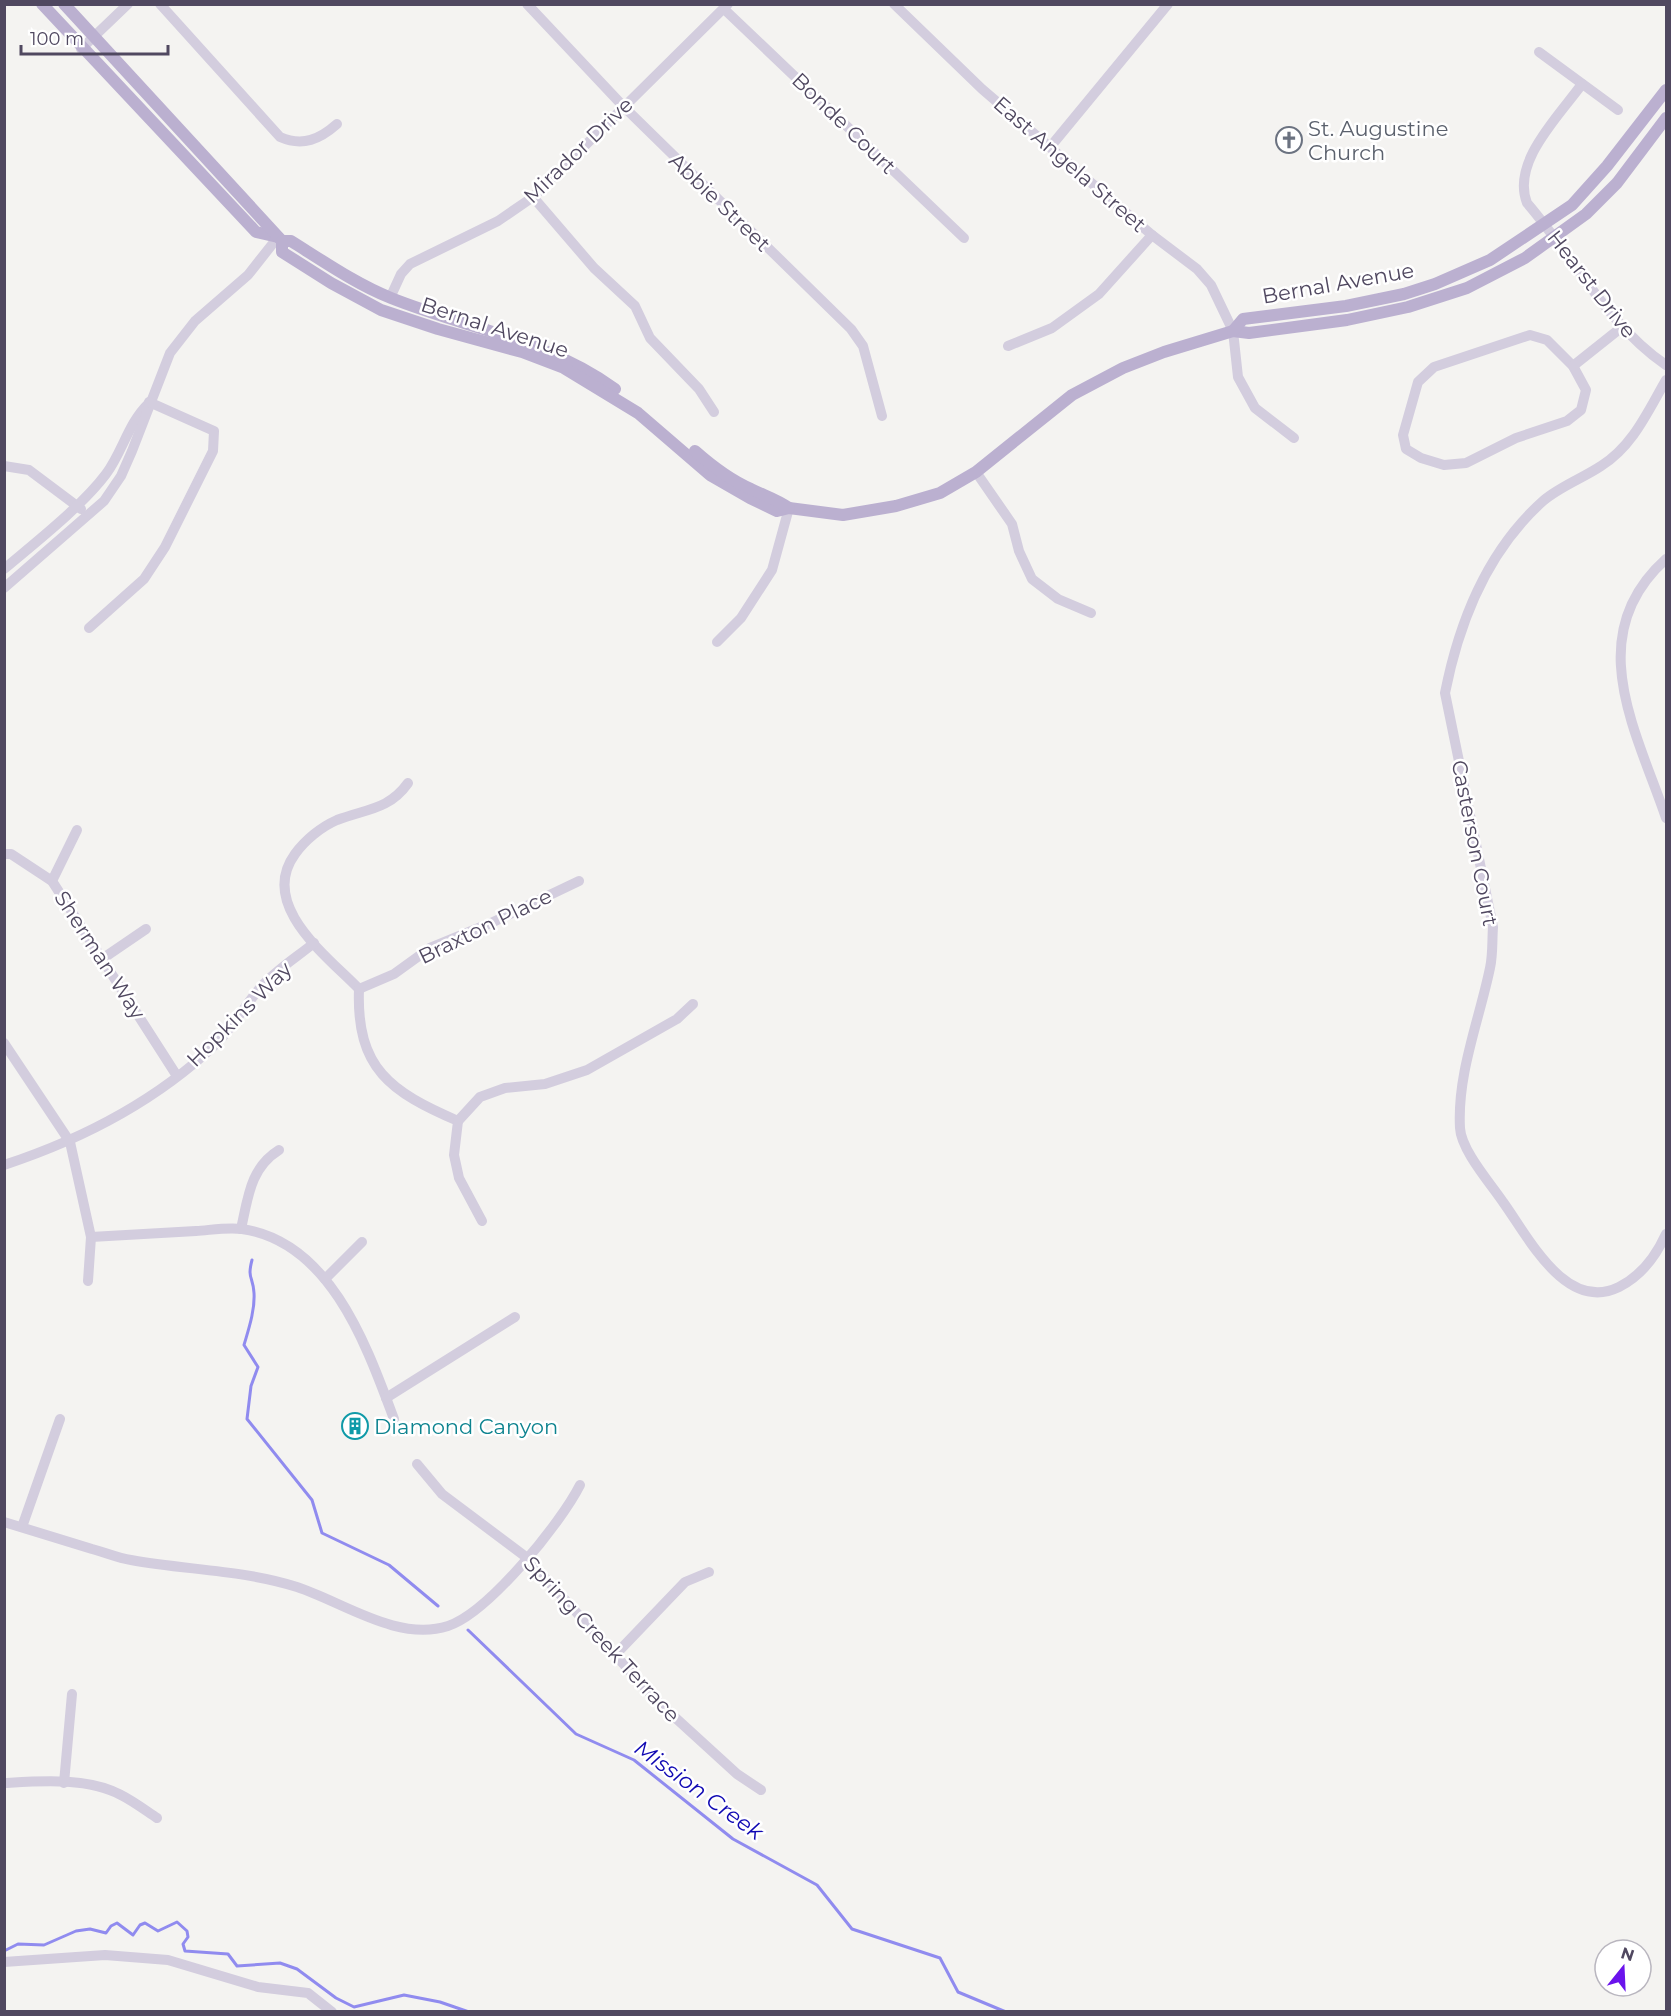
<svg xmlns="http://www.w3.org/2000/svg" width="1671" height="2016" font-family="Montserrat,sans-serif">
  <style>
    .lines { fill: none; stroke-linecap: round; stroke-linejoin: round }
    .stream { stroke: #908bef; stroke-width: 3 }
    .minor { stroke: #d3cdde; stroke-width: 10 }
    .major { stroke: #bbb0d0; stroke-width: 12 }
    .labels { text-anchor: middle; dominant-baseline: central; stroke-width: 5; stroke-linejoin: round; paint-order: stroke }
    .street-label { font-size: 21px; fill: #504860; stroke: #fff }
    .worship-label { font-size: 21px; fill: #5b616d; stroke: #fff; text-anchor: start }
    .culture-label { font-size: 21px; fill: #0d838f; stroke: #fff; text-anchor: start }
    .water-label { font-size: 22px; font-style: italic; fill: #0f08b3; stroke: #fff }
  </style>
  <rect width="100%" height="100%" fill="#f4f3f1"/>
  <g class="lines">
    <!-- stream -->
    <g class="stream">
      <path d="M 252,1260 C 247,1279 253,1276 254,1293 C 255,1310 249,1328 244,1345 L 258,1367 L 251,1386 L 247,1419 L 312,1500 L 322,1533 L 389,1565 L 438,1606"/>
      <path d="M 468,1630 L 576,1734 L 634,1760 L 733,1839 L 817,1885 L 852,1929 L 940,1958 L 958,1992 L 1006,2012"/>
      <path d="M 4,1951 L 18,1944 L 44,1945 L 76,1931 L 90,1929 L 106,1933 L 111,1926 L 117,1923 L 133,1935 L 140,1925 L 145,1923 L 158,1931 L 177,1922 L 187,1931 L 188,1937 L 183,1944 L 185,1951 L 228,1954 L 237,1966 L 280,1963 L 297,1969 L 336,1998 L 354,2007 L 404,1995 L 440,2002 L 469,2012"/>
    </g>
    <!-- minor -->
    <g class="minor">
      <path d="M 160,4 L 280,137 C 303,147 320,139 337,124"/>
      <path d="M 527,4 L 623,106 L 851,329 L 863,346 L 882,416"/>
      <path d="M 894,4 L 982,89 L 1152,235 L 1197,269 L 1211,285 L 1233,331 L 1238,377 L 1255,408 L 1294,438"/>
      <path d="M 724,9 L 964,238"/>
      <path d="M 81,49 L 128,4"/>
      <path d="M 1539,52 L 1618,110"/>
      <path d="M 1582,84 C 1559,116 1511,162 1527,203 C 1573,256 1607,325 1666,365"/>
      <path d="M 1051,146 L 1168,4"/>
      <path d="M 533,197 L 594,268 L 635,306 L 650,338 L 699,389 L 714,412"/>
      <path d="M 390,298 L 401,274 L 410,264 L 498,221 L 533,197 L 728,4"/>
      <path d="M 1530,335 L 1547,340 L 1573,366 L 1586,390 L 1581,410 L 1567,421 L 1516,438 L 1466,463 L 1444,465 L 1421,458 L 1406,449 L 1403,435 L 1418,382 L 1434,367 Z"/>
      <path d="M 1008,346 L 1052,328 L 1099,294 L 1152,235"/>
      <path d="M 1573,366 L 1622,327"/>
      <path d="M 1666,380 C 1648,411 1633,446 1601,466 C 1583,478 1559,487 1543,501 C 1488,550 1459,622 1445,693 L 1493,927 C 1492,940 1493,955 1490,968 C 1479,1021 1457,1074 1460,1128 C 1461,1150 1491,1184 1503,1202 C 1529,1238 1566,1313 1619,1287 C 1641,1276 1656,1256 1666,1234"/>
      <path d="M 4,466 L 29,470 L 81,509"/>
      <path d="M 976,472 L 1012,524 L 1019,551 L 1032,579 L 1058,599 L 1091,613"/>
      <path d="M 1666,559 C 1581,635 1636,730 1666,818"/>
      <path d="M 4,569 C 36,542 82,506 106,474 C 123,451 128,423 149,403"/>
      <path d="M 4,588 L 104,501 L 121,476 L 132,451 L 170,353 L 195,321 L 248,275 L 278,237"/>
      <path d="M 89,628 L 144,579 L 165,547 L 213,451 L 214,431 L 149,402"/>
      <path d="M 717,642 L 741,618 L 772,570 L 789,508"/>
      <path d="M 408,783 C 389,810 365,809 337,820 C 321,827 305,840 295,854 C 258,905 327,956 359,989 C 356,1069 391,1092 458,1121 L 454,1155 L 459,1178 L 482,1221"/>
      <path d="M 4,854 L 11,854 L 52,881 L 177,1076"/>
      <path d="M 52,881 L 77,830"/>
      <path d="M 102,959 L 146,929"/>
      <path d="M 359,989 L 394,974 L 430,948 L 491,923 L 579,881"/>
      <path d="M 4,1043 L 70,1142 L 91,1237 L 88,1281"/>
      <path d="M 458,1121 L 480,1097 L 505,1088 L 545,1084 L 587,1070 L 677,1019 L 693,1004"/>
      <path d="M 4,1165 C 83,1139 155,1102 216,1044 C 233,1027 245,1005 261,987 C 276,970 297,957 314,943"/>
      <path d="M 241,1229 C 248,1198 250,1168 279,1150"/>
      <path d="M 91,1237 C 126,1235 161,1233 196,1231 C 211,1230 228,1227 242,1229 C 331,1242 367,1347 394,1419"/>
      <path d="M 325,1279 L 362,1242"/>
      <path d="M 386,1398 L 515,1317"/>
      <path d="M 417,1464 L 442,1494 L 526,1557 L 657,1701 L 737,1774 L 761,1790"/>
      <path d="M 4,1522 C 34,1531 63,1540 92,1549 C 104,1552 118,1558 131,1560 C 186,1570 244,1570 297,1587 C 343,1602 397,1642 448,1626 C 488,1613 561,1523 580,1485"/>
      <path d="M 22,1527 L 60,1419"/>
      <path d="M 616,1654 L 685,1582 L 709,1572"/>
      <path d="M 4,1783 C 40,1781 88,1777 121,1795 C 133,1801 145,1810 157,1818"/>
      <path d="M 64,1783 L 72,1694"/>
      <path d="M 4,1962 L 105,1955 L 168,1960 L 258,1987 L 308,1993 L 332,2012"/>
    </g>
    <!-- major -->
    <g class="major">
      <path d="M 42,4 L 256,232 L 278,237"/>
      <path d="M 64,4 L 282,241 L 291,241 C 323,261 356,284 391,298 C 466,328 548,340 615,389"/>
      <path d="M 282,241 L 282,252 L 331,283 L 381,310 L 438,329 L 522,352 L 564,368 L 638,413 L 710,475 L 750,498 L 777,511 L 789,508 L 843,515 L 896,506 L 940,493 L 976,472 L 1072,395 L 1123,368 L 1164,352 L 1233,331 L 1249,333 L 1347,320 L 1408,307 L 1467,288 L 1525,258 L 1586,214 L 1617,183 L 1666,118"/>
      <path d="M 1233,331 L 1243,319 L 1346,306 L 1404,294 L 1435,284 L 1490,260 L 1572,205 L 1607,166 L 1666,90"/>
      <path d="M 695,451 C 712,466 730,480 751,489 C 765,496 776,499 789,508"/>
    </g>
  </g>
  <!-- icons -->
  <defs>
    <symbol id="church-ring" viewBox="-11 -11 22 22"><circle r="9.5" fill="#fff" stroke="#6b7280" stroke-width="1.5"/><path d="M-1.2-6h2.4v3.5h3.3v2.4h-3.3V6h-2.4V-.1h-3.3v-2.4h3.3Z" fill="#6b7280"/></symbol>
    <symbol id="building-ring" viewBox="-11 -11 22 22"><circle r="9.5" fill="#fff" stroke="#0f9aa8" stroke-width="1.5"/><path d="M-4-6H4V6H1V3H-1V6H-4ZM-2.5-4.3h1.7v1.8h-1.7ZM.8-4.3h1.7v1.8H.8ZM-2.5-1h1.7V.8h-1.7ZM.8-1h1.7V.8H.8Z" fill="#0f9aa8"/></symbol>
  </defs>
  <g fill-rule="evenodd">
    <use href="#church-ring" x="1274" y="125" width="30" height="30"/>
    <use href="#building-ring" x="340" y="1411" width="30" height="30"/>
  </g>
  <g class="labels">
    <!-- street labels -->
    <g class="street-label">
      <text transform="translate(844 123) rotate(44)">Bonde Court</text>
      <text transform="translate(578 150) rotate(-44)">Mirador Drive</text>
      <text transform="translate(1070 164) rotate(41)">East Angela Street</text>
      <text transform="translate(720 202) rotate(44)">Abbie Street</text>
      <text transform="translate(1338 283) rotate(-10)">Bernal Avenue</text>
      <text transform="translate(1592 284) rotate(52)">Hearst Drive</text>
      <text transform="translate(495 327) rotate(18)">Bernal Avenue</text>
      <text transform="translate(1475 843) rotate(79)">Casterson Court</text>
      <text transform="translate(485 926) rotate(-26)">Braxton Place</text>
      <text transform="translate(100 955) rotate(57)">Sherman Way</text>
      <text transform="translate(239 1014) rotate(-45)">Hopkins Way</text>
      <text transform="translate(602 1639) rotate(47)">Spring Creek Terrace</text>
    </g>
    <!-- worship labels -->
    <g class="worship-label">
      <text x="1308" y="128">St. Augustine<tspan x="1308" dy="24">Church</tspan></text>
    </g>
    <!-- culture labels -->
    <g class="culture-label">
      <text x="374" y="1426">Diamond Canyon</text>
    </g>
    <!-- water labels -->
    <g class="water-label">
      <text transform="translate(699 1790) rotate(36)">Mission Creek</text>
    </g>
  </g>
  <!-- border -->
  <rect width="1671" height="2016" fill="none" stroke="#504860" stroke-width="12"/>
  <!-- north arrow -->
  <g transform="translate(1623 1968) rotate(18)"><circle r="28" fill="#ffffff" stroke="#b9b6bf" stroke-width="1.5"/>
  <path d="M0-4.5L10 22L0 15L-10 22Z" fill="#6a13ec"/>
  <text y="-9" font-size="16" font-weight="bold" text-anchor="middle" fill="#504860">N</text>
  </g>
  <!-- scale -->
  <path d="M21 45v9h147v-9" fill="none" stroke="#504860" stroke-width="3"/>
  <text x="30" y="45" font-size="18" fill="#504860" stroke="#ffffff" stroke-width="4.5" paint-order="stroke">100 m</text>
</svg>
